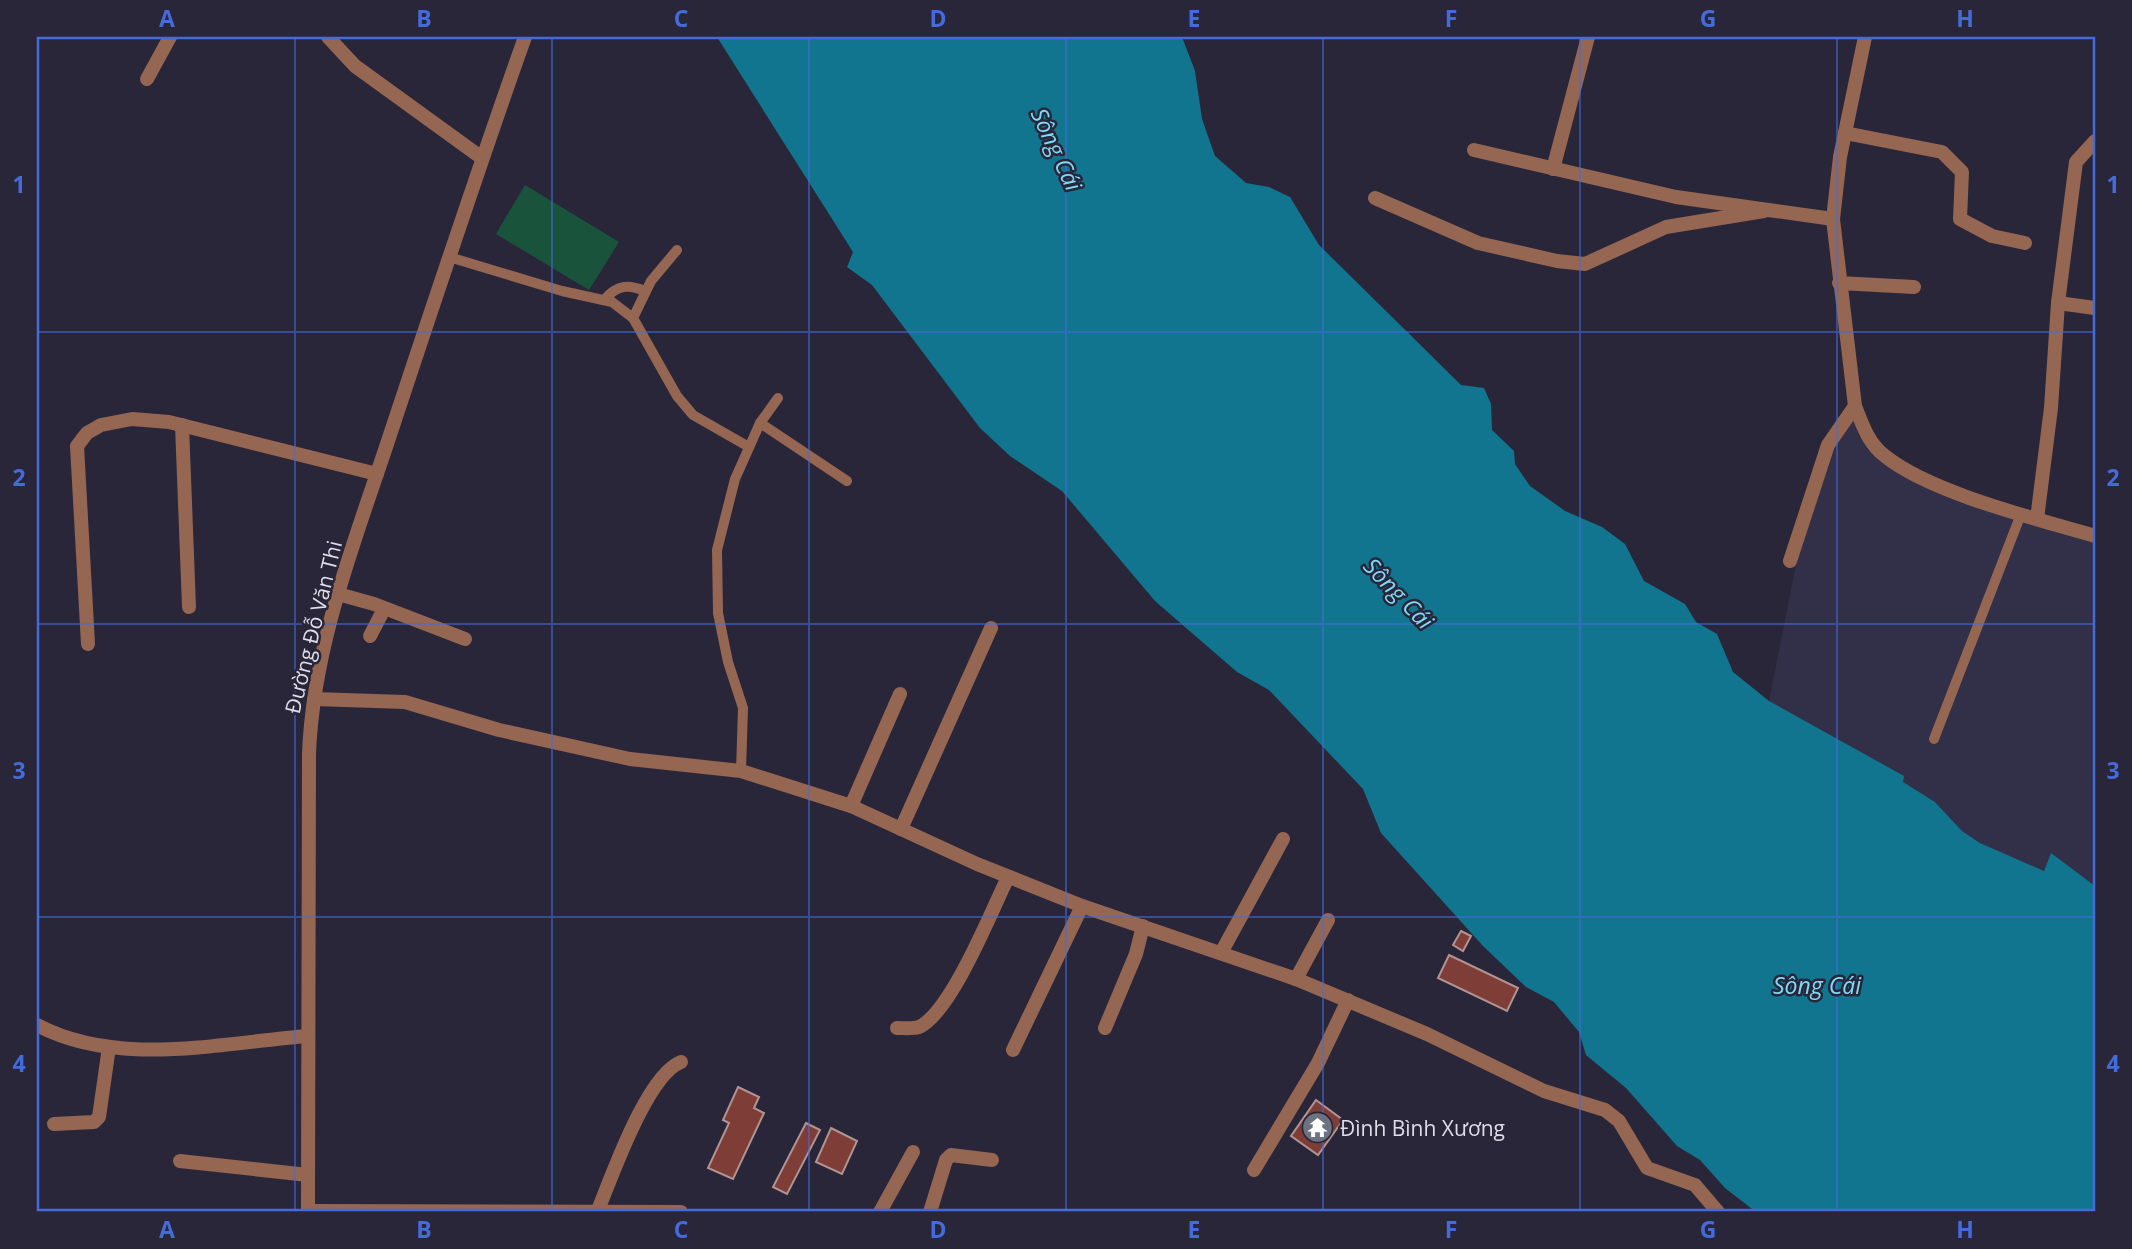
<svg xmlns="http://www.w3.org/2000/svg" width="2132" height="1249" font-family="'Open Sans',sans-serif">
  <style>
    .built { fill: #322f48 }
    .pitch { fill: #19533c }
    .water { fill: #12758f }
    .building { fill: #7f3d38; stroke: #b09491; stroke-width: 2 }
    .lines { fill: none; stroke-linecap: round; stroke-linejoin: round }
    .service { stroke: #956651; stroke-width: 10 }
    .minor { stroke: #956651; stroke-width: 14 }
    .tertiary { stroke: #956651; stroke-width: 14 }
    .grid { fill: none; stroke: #446bdc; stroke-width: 2; stroke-opacity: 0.55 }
    .labels { text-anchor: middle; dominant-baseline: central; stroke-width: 5; stroke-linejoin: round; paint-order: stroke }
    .street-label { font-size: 21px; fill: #dfddea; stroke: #292639 }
    .poi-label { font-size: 21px; fill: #dfddea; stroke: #292639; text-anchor: start }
    .water-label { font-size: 23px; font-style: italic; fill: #7edaf9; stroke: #292639 }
    .neatline { fill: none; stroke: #446bdc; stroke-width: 2.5 }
    .grid-label { font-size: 23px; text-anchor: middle; font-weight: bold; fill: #446bdc }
  </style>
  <rect width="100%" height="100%" fill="#292639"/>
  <!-- built -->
  <path class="built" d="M 1853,419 L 1859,436 L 1878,459 L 2095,543 L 2095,886 L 2051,854 L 2044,871 L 1990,849 L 1962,831 L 1935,802 L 1769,701 L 1797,560 L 1838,438 Z"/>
  <!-- pitch -->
  <path class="pitch" d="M 525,185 L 619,242 L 589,290 L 496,234 Z"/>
  <!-- water -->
  <path class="water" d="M 717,37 L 1182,37 L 1195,71 L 1202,119 L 1215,156 L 1246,183 L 1269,187 L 1290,197 L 1319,245 L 1461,385 L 1484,388 L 1491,404 L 1492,430 L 1514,451 L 1515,464 L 1530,486 L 1565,511 L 1602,527 L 1625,544 L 1644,581 L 1685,604 L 1696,622 L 1717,634 L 1733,672 L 1769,701 L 1904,776 L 1903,782 L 1935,802 L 1962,831 L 1980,843 L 2044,871 L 2051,853 L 2095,886 L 2095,1212 L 1756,1212 L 1725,1188 L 1700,1160 L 1677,1146 L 1626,1088 L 1586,1055 L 1579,1032 L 1554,1002 L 1526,987 L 1483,946 L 1381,833 L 1363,789 L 1269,690 L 1237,672 L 1155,601 L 1062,491 L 1010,456 L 980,428 L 872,285 L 847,267 L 853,252 Z"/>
  <!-- building -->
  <g class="building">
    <path d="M 1461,931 L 1471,936 L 1463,951 L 1453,945 Z"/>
    <path d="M 1449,955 L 1518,988 L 1507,1011 L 1438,978 Z"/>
    <path d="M 738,1087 L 759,1097 L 754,1108 L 764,1113 L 733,1179 L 708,1168 L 729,1123 L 723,1120 Z"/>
    <path d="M 1316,1100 L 1343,1120 L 1318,1155 L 1291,1136 Z"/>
    <path d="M 806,1123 L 820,1130 L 787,1194 L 773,1187 Z"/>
    <path d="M 831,1128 L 857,1141 L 842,1174 L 816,1162 Z"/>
  </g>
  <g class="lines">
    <!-- service -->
    <g class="service">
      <path d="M 449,257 L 562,291 L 612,302 L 633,318 L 677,396 L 693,415 L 749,447"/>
      <path d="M 605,299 C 617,285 628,284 645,291"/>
      <path d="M 633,318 L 651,281 L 677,250"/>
      <path d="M 760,423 L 847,481"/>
      <path d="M 1934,739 L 2021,514"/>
      <path d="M 741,771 L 743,708 L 728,662 L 718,613 L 717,550 L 735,479 L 760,423 L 778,398"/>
    </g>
    <!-- minor -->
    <g class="minor">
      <path d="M 328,37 L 355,66 L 482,158"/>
      <path d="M 1865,37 L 1840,157 L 1833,219 L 1855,406 C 1862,424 1868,443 1885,456 C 1931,493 2037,519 2095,536"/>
      <path d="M 147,79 L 170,37"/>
      <path d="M 1845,133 L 1942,152 L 1962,172 L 1960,219 L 1992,236 L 2025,243"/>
      <path d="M 1474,150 L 1676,197 L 1833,219"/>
      <path d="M 1553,169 L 1588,37"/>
      <path d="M 1375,198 L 1478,243 L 1557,261 L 1585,264 L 1666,227 L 1764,211"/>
      <path d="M 1839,283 L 1914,287"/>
      <path d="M 2058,303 L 2095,308"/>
      <path d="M 182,425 L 189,607"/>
      <path d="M 2037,519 L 2051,408 L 2058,303 L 2076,162 L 2095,141"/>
      <path d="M 1790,561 L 1828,445 L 1855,406"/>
      <path d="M 338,594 L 374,604 L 465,639"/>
      <path d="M 370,636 L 384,609"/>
      <path d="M 88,644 L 77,446 L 87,433 L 101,425 L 132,419 L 169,422 L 377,474"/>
      <path d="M 314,699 L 405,702 L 499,730 L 630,759 L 741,771 L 851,806 L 977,864 L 1082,906 L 1296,979 L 1427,1034 L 1544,1091 L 1605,1110 L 1619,1121 L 1647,1168 L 1695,1185 L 1718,1212"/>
      <path d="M 851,806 L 900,694"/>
      <path d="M 901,829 L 991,628"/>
      <path d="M 1221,953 L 1283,839"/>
      <path d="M 1296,979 L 1328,920"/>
      <path d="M 37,1025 C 118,1068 220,1043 308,1036"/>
      <path d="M 897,1028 C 904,1028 912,1029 919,1027 C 951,1013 992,910 1008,877"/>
      <path d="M 1105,1028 L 1136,954 L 1143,926"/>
      <path d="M 1013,1050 L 1082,906"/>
      <path d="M 54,1124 L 94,1122 L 99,1117 L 109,1047"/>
      <path d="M 180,1161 L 308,1175"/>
      <path d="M 1254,1170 L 1318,1063 L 1348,1000"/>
      <path d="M 598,1210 C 612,1176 647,1075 681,1062"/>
      <path d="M 308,1211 L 681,1212"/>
      <path d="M 880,1212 L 913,1152"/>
      <path d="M 930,1212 L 946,1160 L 951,1155 L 992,1160"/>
    </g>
    <!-- tertiary -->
    <path class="tertiary" d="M 308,1212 L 309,754 C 313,645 356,538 390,435 C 434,302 478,169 525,37"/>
  </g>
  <!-- grid -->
  <path class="grid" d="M 295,37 L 295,1212M 552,37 L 552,1212M 809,37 L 809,1212M 1066,37 L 1066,1212M 1323,37 L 1323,1212M 1580,37 L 1580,1212M 1837,37 L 1837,1212M 37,332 L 2095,332M 37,624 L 2095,624M 37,917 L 2095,917"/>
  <!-- icons -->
  <defs>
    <symbol id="temple-disc" viewBox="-11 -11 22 22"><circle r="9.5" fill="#6b7280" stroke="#292639"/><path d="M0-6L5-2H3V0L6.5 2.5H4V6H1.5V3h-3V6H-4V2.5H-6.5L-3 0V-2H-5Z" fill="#fff"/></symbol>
  </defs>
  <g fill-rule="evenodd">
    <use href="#temple-disc" x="1300" y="1110" width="35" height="35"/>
  </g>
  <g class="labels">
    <!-- street labels -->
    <g class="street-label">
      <text transform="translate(313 627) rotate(-76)">Đường Đỗ Văn Thi</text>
    </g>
    <!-- poi labels -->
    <g class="poi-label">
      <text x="1340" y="1128">Đình Bình Xương</text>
    </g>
    <!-- water labels -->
    <g class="water-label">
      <text transform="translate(1057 149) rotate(65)">Sông Cái</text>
      <text transform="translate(1399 593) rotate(46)">Sông Cái</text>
      <text x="1817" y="985">Sông Cái</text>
    </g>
  </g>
  <!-- border -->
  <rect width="2132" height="1249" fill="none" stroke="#292639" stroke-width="77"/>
  <rect x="38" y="38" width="2056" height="1172" class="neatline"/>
  <g class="grid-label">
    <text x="167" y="27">A</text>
    <text x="424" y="27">B</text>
    <text x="681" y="27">C</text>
    <text x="938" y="27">D</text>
    <text x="1194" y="27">E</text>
    <text x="1451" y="27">F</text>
    <text x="1708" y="27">G</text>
    <text x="1965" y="27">H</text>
    <text x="19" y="193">1</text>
    <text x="2113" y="193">1</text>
    <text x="19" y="486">2</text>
    <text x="2113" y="486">2</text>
    <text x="19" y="779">3</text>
    <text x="2113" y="779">3</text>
    <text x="19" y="1072">4</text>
    <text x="2113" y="1072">4</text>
    <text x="167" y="1238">A</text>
    <text x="424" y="1238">B</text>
    <text x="681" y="1238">C</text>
    <text x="938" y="1238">D</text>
    <text x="1194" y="1238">E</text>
    <text x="1451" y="1238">F</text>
    <text x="1708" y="1238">G</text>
    <text x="1965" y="1238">H</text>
  </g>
</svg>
